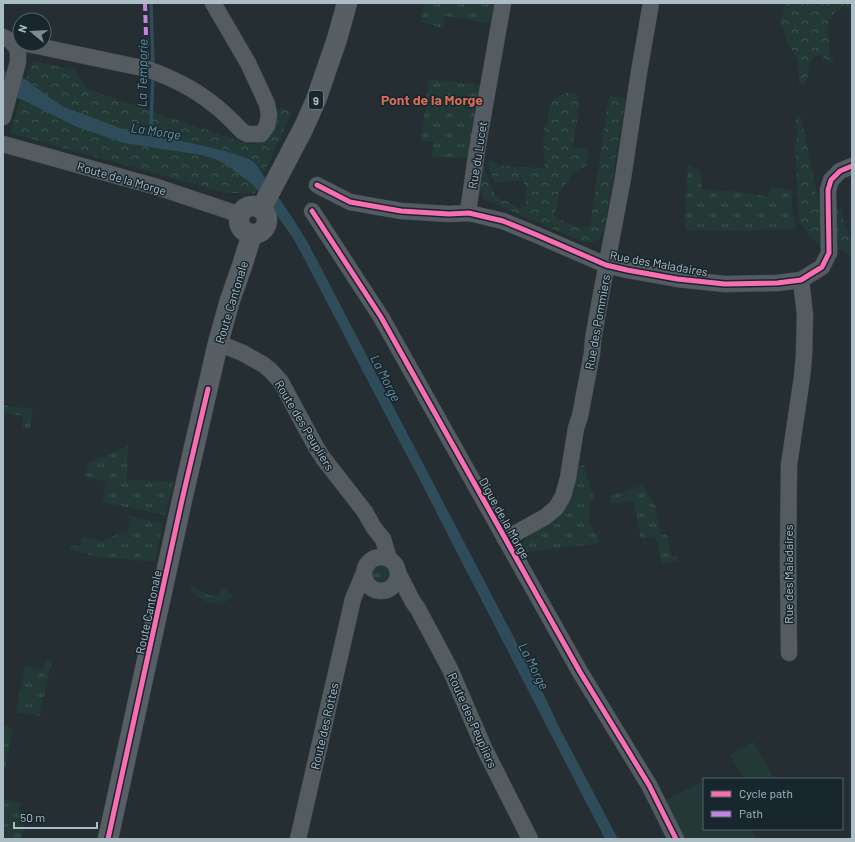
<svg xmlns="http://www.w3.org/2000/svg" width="855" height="842" font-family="Barlow,sans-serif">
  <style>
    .grass { fill: url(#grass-tufts) }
    .forest { fill: url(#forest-crowns) }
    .garden { fill: #223936 }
    .water { fill: #2f4c5b }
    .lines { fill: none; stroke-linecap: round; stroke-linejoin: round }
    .stream { stroke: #2f4c5b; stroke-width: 3.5 }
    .minor-casing { stroke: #424a4d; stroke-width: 17 }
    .major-casing { stroke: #424b4f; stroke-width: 21 }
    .minor { stroke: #545c62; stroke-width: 16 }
    .major { stroke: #575f64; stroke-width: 20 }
    .quiet { stroke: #c483df; stroke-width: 4; stroke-dasharray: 8 4; stroke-linecap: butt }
    .cycleway-casing { stroke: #18262d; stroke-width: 8 }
    .cycleway { stroke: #f96db3; stroke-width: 5 }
    .labels { text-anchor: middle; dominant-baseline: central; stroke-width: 3; stroke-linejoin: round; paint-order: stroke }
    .shield { fill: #18262d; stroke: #809098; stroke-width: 1 }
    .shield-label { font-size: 11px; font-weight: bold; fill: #adbdc6 }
    .street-label { font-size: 12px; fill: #adbdc6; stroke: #18262d }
    .water-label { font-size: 13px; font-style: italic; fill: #6492a7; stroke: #18262d }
    .quarter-label { font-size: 14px; font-weight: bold; fill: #d86c56; stroke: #18262d }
  </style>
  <defs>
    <pattern id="grass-tufts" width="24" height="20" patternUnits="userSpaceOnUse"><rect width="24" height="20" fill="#223936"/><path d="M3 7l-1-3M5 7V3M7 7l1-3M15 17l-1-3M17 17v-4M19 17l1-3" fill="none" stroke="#3f5452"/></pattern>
    <pattern id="forest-crowns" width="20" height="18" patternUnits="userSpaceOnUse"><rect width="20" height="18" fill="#223936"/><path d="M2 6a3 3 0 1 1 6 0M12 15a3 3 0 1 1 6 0" fill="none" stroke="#3f5452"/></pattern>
  </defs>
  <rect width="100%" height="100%" fill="#252e32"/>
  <!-- grass -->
  <g class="grass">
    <path d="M 424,3 L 496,3 L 493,24 L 445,16 L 443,28 L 421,22 Z"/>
    <path d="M 429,79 L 482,85 L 470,158 L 432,157 L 433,142 L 421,141 Z"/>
    <path d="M 687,165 L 700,170 L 702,189 L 742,192 L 768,197 L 771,187 L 791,190 L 793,214 L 795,229 L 736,231 L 685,230 Z"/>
    <path d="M 3,405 L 33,409 L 30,429 L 22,428 L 23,416 L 4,413 L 3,417 Z"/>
    <path d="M 128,446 L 127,480 L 174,481 L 165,515 L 102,502 L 106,482 L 85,476 L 87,463 Z"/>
    <path d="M 584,465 L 594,499 L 590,501 C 586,520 591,528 602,543 L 518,553 C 520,537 543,529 553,520 C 557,517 559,513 561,510 C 564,506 568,502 570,497 C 575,488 577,477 578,467 Z"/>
    <path d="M 643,485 L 656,507 L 661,535 L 667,534 L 671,556 L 678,556 L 679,562 L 662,564 L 655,537 L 641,539 L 633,500 L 612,504 L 610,496 Z"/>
    <path d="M 126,515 L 163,523 L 155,562 L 99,557 L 70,550 L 71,545 L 80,547 L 82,537 L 103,541 L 122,532 L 127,533 L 131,518 L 126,517 Z"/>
    <circle cx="380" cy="574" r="11"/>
    <path d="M 191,585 C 203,590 212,604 222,589 L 229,589 L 228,594 L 232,595 C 230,598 228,600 225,602 C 214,608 194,598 190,587 Z"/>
    <path d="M 48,659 L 52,659 L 40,716 L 16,713 L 25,666 L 44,670 L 45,662 Z"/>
    <path d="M 3,726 L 13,728 L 3,779 Z"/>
    <path d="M 3,799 L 21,803 L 19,811 L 47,818 L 41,822 L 26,818 L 21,839 L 3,839 Z"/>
  </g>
  <!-- forest -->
  <g class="forest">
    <path d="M 784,3 L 852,3 L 852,12 L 847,7 L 835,12 L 828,22 L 830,55 L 835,63 L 828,62 L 821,55 L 813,57 L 810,64 L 806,85 L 799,84 L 798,62 L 789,44 L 780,23 Z"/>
    <path d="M 32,61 L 74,70 L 87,89 L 251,145 L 270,132 L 274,111 L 283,108 L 292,112 L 255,193 L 226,193 L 10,133 Z"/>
    <path d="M 567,93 L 575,93 L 579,98 L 578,117 L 572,147 L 583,149 L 589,152 L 587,166 L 572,172 L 568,181 L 559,193 L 555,216 L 579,228 L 590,226 L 609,96 L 626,98 L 604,231 C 600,241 593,243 583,242 L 484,199 C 477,189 481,178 483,166 L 485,166 C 486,174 493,195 499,199 C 501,201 503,201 506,201 C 511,203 515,206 521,208 L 525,206 C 527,197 527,190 523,181 L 495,182 L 491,175 L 488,162 C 493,161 495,163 500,165 C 504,166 509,166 513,166 C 524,168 534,167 545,168 L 543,142 L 544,128 L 548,122 L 548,112 L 553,99 Z"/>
    <path d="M 801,117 L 819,204 L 823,210 L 822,249 L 799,223 L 795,144 L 797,140 L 796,119 Z"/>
    <path d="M 832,209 L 842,209 C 841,222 849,230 852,241 C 853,247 852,255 852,261 L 845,251 L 834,250 Z"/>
  </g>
  <!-- garden -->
  <g class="garden">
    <path d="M 753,741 L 775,779 L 744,779 L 730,755 Z"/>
    <path d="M 704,781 L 704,829 L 752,829 L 756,839 L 684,839 L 665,800 Z"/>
  </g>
  <!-- water -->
  <path class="water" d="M 3,70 L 25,79 L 57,103 L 64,107 L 123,129 L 140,135 L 176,140 L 209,147 L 232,153 L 249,159 L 255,163 L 292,217 L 308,243 L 547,701 L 558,725 L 618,839 L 605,839 L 454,547 L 423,486 L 373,391 L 305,260 L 293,238 L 271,207 L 252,184 L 237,173 L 227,165 L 215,159 L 202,155 L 182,152 L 124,143 L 77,127 L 25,101 L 3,93 Z"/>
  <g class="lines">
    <!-- stream -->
    <g class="stream">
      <path d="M 151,3 L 153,66"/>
      <path d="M 151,142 L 151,123 L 153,76"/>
    </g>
    <defs>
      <g id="minor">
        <path d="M 3,37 L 11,41 L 16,47 L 18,52 L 18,62 L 3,117"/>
        <path d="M 28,44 L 147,69 C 170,77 193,88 213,104 C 224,112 233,122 243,132 L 248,134 L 261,134 L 267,126 L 269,115 L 267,104 L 248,63 L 213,3"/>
        <path d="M 3,144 L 157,187 L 241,215"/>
        <path d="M 317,185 L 350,202 L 401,211 L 449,214 L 469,213 L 503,221 L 537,235 L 606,265 L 627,270 L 677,279 L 725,284 L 777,283 L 801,280 L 822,267 L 829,253 L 828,190 L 831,180 L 840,171 L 852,166"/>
        <path d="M 312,211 L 381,317 L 580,672 L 649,785 L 676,839"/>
        <path d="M 469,213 L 469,205 L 477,150 L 503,3"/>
        <path d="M 218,343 L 243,353 L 264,365 L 271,371 L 281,382 L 316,447 L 323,458 L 365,512 L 374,528 L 383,539 L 389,559"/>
        <path d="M 505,539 L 545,517 L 556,508 L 563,496 L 568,478 L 576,428 L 580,416 L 592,353 L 593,340 L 600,300 L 623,178 L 639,72 L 651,3"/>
        <circle cx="381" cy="574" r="17"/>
        <path d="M 398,573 L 413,602 L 418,609 L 450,669 L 484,748 L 530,839"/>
        <path d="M 789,653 L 788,557 L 789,465 L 802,377 L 804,355 L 805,315 L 801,280"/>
        <path d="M 298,839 L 353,599 L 363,575"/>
      </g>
      <g id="major">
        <circle cx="253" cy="220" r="14"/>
        <path d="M 261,209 L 303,129 L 316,100 L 337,39 L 347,3"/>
        <path d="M 108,839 L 182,500 L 218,343 L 230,300 L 242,266 L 252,234"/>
      </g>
    </defs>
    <!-- minor casing -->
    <use href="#minor" class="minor-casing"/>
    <!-- major casing -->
    <use href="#major" class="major-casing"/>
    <!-- minor -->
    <use href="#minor" class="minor"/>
    <!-- major -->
    <use href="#major" class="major"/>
    <!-- quiet -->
    <path class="quiet" d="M 145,3 L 147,69"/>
    <defs>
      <g id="cycleway">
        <path d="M 317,185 L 350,202 L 401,211 L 449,214 L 469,213 L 503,221 L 537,235 L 606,265 L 627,270 L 677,279 L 725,284 L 777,283 L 801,280 L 822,267 L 829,253 L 828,190 L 831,180 L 840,171 L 852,166"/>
        <path d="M 312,211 L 381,317 L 580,672 L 649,785 L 676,839"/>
        <path d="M 108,839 L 182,500 L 208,389"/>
      </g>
    </defs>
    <!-- cycleway casing -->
    <use href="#cycleway" class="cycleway-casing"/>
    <!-- cycleway -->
    <use href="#cycleway" class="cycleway"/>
  </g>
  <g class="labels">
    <!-- shield labels -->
    <rect class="shield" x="309" y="91" width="14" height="18" rx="3"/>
    <g class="shield-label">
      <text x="316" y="100">9</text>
    </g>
    <!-- street labels -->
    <g class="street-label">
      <text transform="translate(477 155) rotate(-81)">Rue du Lucet</text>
      <text transform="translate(122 178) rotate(16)">Route de la Morge</text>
      <text transform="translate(659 263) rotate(10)">Rue des Maladaires</text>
      <text transform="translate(231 302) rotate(-73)">Route Cantonale</text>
      <text transform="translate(597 322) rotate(-80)">Rue des Pommiers</text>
      <text transform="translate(305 425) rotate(59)">Route des Peupliers</text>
      <text transform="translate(505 518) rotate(61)">Digue de la Morge</text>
      <text transform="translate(788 574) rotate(-90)">Rue des Maladaires</text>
      <text transform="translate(148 612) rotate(-78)">Route Cantonale</text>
      <text transform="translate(473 720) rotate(66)">Route des Peupliers</text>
      <text transform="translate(324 726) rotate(-77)">Route des Rottes</text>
    </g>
    <!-- water labels -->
    <g class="water-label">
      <text transform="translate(142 73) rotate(-89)">La Temporie</text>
      <text transform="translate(156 131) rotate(9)">La Morge</text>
      <text transform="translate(386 378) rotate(63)">La Morge</text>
      <text transform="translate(534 666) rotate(63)">La Morge</text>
    </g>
    <!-- quarter labels -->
    <g class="quarter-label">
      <text x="432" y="99">Pont de la Morge</text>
    </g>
  </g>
  <!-- border -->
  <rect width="855" height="842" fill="none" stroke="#adbdc6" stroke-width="8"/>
  <!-- legend -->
  <rect x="703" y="778" width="140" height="52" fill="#18262d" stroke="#54626a"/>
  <rect x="711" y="791" width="20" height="6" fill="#f96db3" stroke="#54626a"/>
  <text x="739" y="798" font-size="12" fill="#adbdc6">Cycle path</text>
  <rect x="711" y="811" width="20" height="6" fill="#c483df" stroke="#54626a"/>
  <text x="739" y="818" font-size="12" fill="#adbdc6">Path</text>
  <!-- north arrow -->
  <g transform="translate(32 32) rotate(288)"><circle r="19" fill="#18262d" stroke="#54626a"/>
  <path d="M0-3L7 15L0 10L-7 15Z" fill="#7d8b92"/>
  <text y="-6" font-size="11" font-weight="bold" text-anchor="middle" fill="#adbdc6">N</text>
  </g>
  <!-- scale -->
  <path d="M14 822v6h83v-6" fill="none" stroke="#adbdc6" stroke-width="2"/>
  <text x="20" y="822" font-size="12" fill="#adbdc6" stroke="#18262d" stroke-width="3" paint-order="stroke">50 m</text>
</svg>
